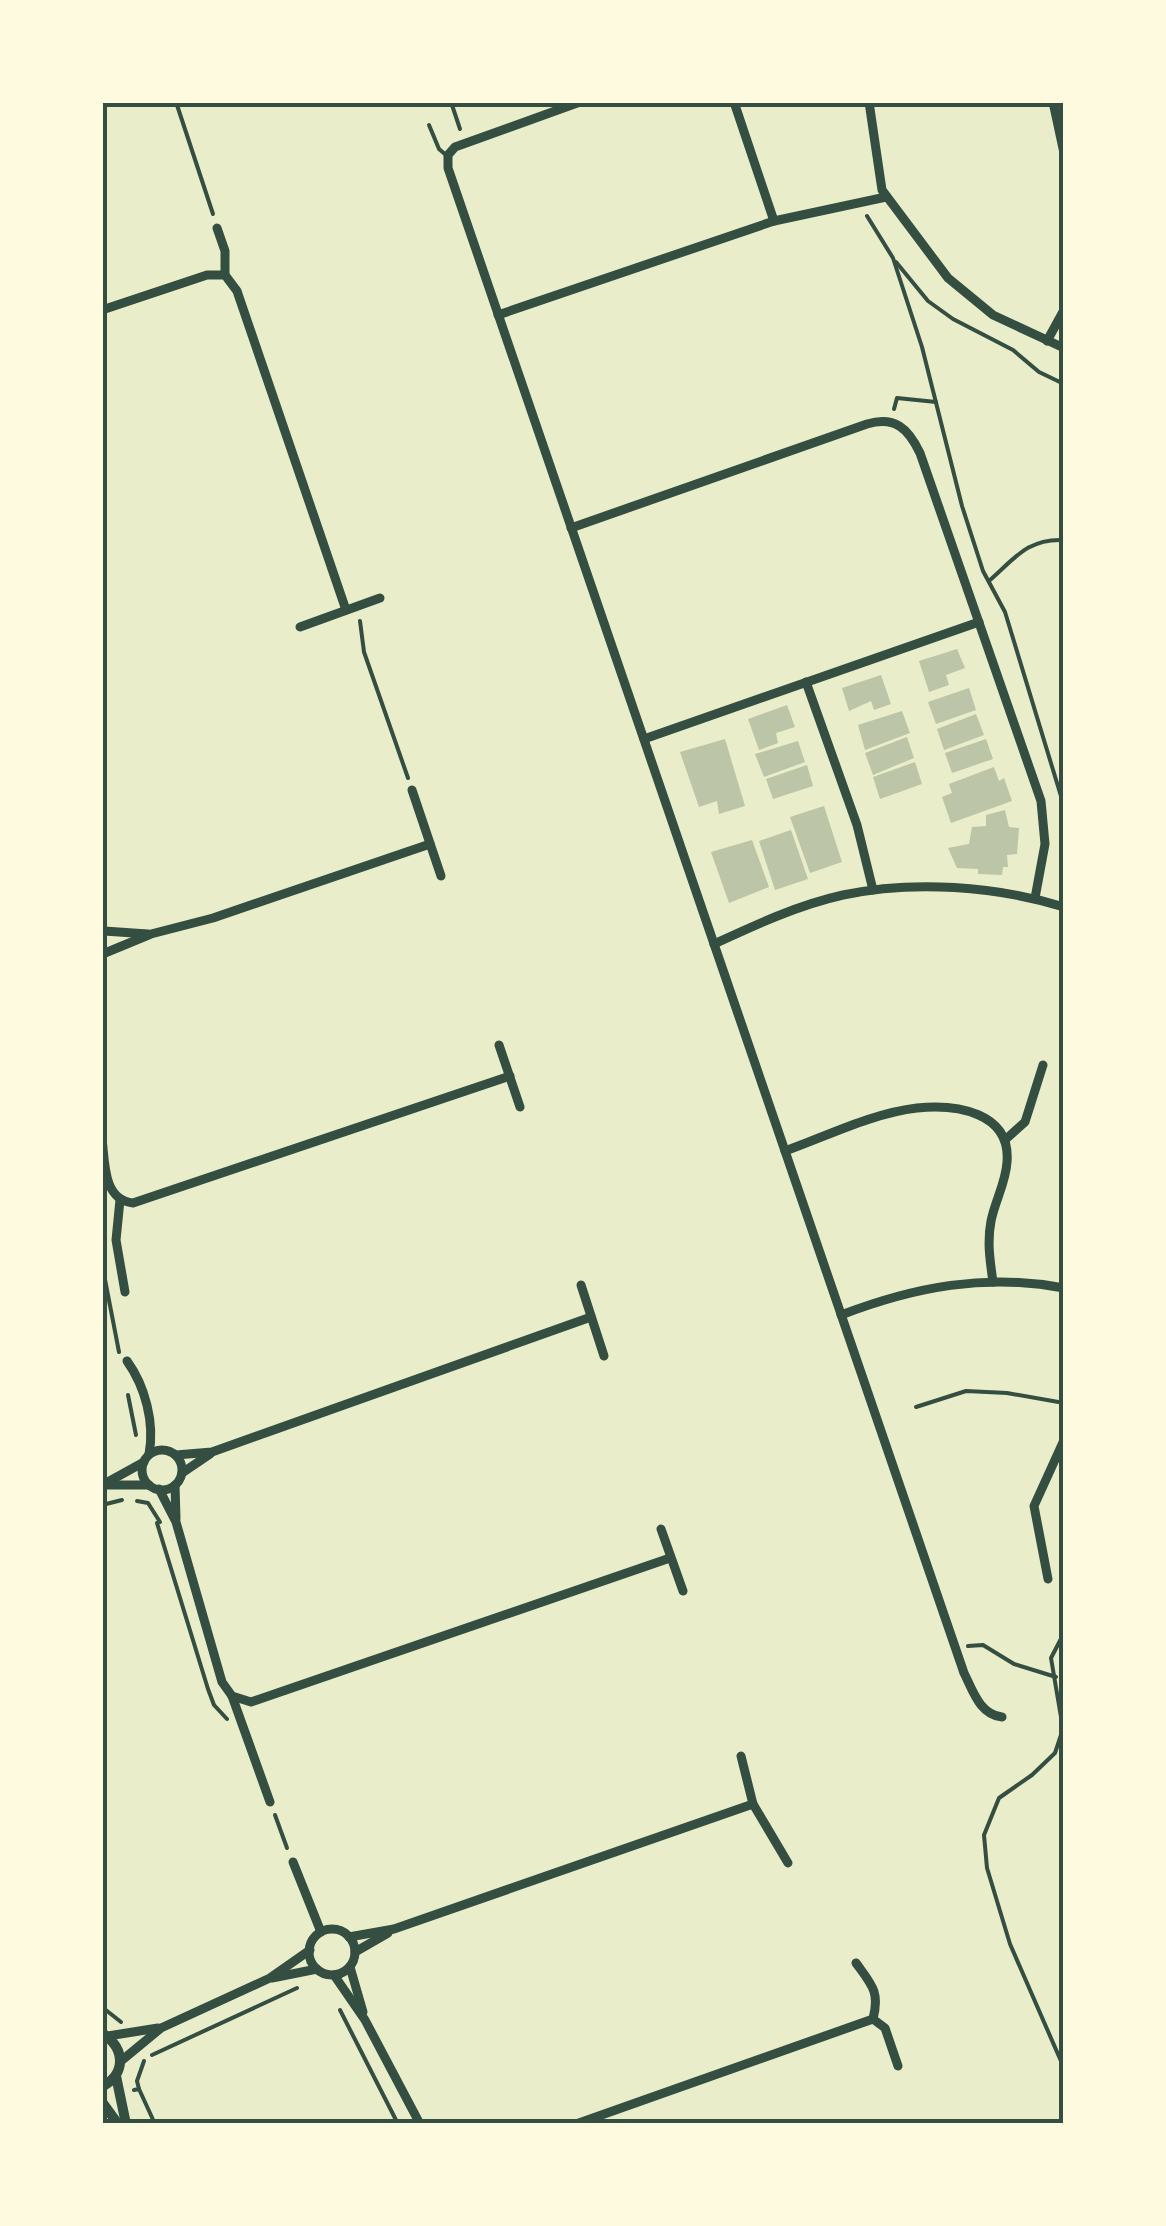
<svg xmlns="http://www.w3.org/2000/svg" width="1166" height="2226" font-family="'IBM Plex Sans',sans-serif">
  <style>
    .building { fill: #bcc5a7 }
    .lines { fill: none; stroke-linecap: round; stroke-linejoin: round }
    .path { stroke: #344e41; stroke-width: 4 }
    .service { stroke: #344e41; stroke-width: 4 }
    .minor { stroke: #344e41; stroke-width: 9 }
    .tertiary { stroke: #344e41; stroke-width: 10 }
    .neatline { fill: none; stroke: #344e41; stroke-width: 4 }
  </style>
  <rect width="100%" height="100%" fill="#e9edc9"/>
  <!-- building -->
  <g class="building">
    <path d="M 957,649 L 965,668 L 946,675 L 949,685 L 929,692 L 919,661 Z"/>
    <path d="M 881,675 L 891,704 L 874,710 L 871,701 L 849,711 L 842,688 Z"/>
    <path d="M 969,688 L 976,710 L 936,724 L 928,702 Z"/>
    <path d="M 787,705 L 795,727 L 776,733 L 778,743 L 759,750 L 748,719 Z"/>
    <path d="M 902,711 L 910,733 L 865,750 L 858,725 Z"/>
    <path d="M 976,714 L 984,735 L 944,750 L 937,729 Z"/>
    <path d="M 907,737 L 914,758 L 873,775 L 865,753 Z"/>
    <path d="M 725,739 L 745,806 L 719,814 L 717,801 L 699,807 L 680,752 Z"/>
    <path d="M 986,739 L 993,759 L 952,773 L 945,753 Z"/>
    <path d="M 798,741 L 805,762 L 764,777 L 755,754 Z"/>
    <path d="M 915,762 L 922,784 L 880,799 L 873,777 Z"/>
    <path d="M 807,765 L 813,786 L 773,799 L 766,779 Z"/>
    <path d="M 994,767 L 999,781 L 1004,778 L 1012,801 L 951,823 L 942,797 L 952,793 L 949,784 Z"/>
    <path d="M 824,806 L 842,862 L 810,873 L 790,817 Z"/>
    <path d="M 1005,810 L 1009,827 L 1019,828 L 1017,854 L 1007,855 L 1008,867 L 1003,867 L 1002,875 L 978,874 L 978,869 L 957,868 L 948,848 L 969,844 L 972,827 L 986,826 L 986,815 Z"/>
    <path d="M 791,830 L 808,879 L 775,890 L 759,841 Z"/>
    <path d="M 752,840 L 769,887 L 729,903 L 711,852 Z"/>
  </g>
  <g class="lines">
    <!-- path -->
    <g class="path">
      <path d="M 176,102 L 213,214"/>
      <path d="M 451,102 L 460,129"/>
      <path d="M 867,216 L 893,258 L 922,347 L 962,506 L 983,571 L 1005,612 L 1064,806"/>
      <path d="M 896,262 L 928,301 L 953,319 L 1013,350 L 1039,372 L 1064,384"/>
      <path d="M 894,409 L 897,398 L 936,402"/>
      <path d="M 990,580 C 1014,559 1028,538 1064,540"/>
      <path d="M 360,621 L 364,652 L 408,778"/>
      <path d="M 102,1264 L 119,1352"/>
      <path d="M 128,1395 L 136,1435"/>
      <path d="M 137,1501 L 148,1503 L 160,1522"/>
      <path d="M 102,1505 L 122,1500"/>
      <path d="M 157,1523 L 208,1689 L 214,1705 L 227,1719"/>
      <path d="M 1064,1633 L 1051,1658 L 1063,1729 L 1055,1753 L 1032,1775 L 999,1798 L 984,1835 L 987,1868 L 1010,1944 L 1064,2068"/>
      <path d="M 968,1646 L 983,1645 L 1014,1664 L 1056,1677"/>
      <path d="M 275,1815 L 287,1848"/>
      <path d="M 102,2007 L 121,2022"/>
      <path d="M 340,2010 L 398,2124"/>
      <path d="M 152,2055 L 297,1988"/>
      <path d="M 139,2089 L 155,2124"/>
      <path d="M 134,2090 L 139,2089 L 137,2081 L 144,2061"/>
    </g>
    <!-- service -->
    <g class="service">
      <path d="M 429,125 L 439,149 L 446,155"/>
      <path d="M 916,1407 L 966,1391 L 1007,1393 L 1064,1403"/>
    </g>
    <!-- minor -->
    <g class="minor">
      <path d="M 580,102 L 455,147 L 448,155 L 448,168 L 964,1673 C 973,1691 980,1715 1002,1717"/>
      <path d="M 734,102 L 774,221"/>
      <path d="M 869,102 L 882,190 L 948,278 L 993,315 L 1064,348"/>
      <path d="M 1053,102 L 1064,153"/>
      <path d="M 217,228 L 225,251 L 225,275"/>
      <path d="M 102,310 L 207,275 L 225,275 L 237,291 L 346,610"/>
      <path d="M 498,315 L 774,221 L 886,197"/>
      <path d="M 1047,341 L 1064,310"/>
      <path d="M 571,528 L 867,424 C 895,416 908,428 920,453 L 1041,801 L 1045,844 L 1035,898"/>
      <path d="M 300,627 L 380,598"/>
      <path d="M 806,682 L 857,825 L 873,890"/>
      <path d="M 644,739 L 979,622"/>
      <path d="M 412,790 L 441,876"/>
      <path d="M 104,931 L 148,934"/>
      <path d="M 714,944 C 755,925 798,905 843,895 C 913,880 996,886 1064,907"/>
      <path d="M 105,953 L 151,934 L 213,918 L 430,844"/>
      <path d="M 499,1045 L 520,1107"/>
      <path d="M 102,1138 C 105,1163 103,1200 133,1203 L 510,1076"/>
      <path d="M 1006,1139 L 1025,1122 L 1043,1065"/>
      <path d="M 785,1151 C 827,1136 873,1113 917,1108 C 956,1104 1011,1112 1007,1162 C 1006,1182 995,1201 991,1221 C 987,1242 990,1261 993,1282"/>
      <path d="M 120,1200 L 116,1240 L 125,1292"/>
      <path d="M 581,1285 L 604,1356"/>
      <path d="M 841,1315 C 914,1287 986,1273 1064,1288"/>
      <path d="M 127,1361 C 145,1386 155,1423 149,1454"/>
      <circle cx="162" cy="1470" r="20"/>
      <path d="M 176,1455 L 212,1452 L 591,1317"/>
      <path d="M 182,1473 L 210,1454"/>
      <path d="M 106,1483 L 144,1462"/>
      <path d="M 102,1485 L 149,1485"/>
      <path d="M 175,1485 L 176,1519"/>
      <path d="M 159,1489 L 176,1522 L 222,1682 L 232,1696 L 251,1702 L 670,1558"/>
      <path d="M 661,1529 L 683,1591"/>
      <path d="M 1048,1579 L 1034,1506 L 1064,1440"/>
      <path d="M 232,1696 L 270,1802"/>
      <path d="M 741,1756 L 753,1804 L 788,1863"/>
      <path d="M 293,1862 L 321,1932"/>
      <circle cx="332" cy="1952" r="23"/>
      <path d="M 349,1937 L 394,1929 L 753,1804"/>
      <path d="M 355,1952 L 388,1933"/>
      <path d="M 350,1967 L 363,2012"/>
      <path d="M 334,1975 L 365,2020 L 420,2124"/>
      <path d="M 272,1978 L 317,1969"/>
      <path d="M 873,2019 L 885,2028 L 898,2066"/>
      <path d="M 108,2036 L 158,2028"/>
      <path d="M 121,2061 L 161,2028 L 270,1978 L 310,1950"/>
      <path d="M 576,2124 L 873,2019 C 880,1992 872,1985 856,1963"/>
    </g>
    <!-- tertiary -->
    <g class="tertiary">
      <path d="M 102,2033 C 125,2048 127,2073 102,2087"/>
      <path d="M 116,2076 L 126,2124"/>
      <path d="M 102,2102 L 118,2124"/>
    </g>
  </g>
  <!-- border -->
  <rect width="1166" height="2226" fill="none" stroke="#fefae0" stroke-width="210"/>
  <rect x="105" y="105" width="956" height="2016" class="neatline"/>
</svg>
